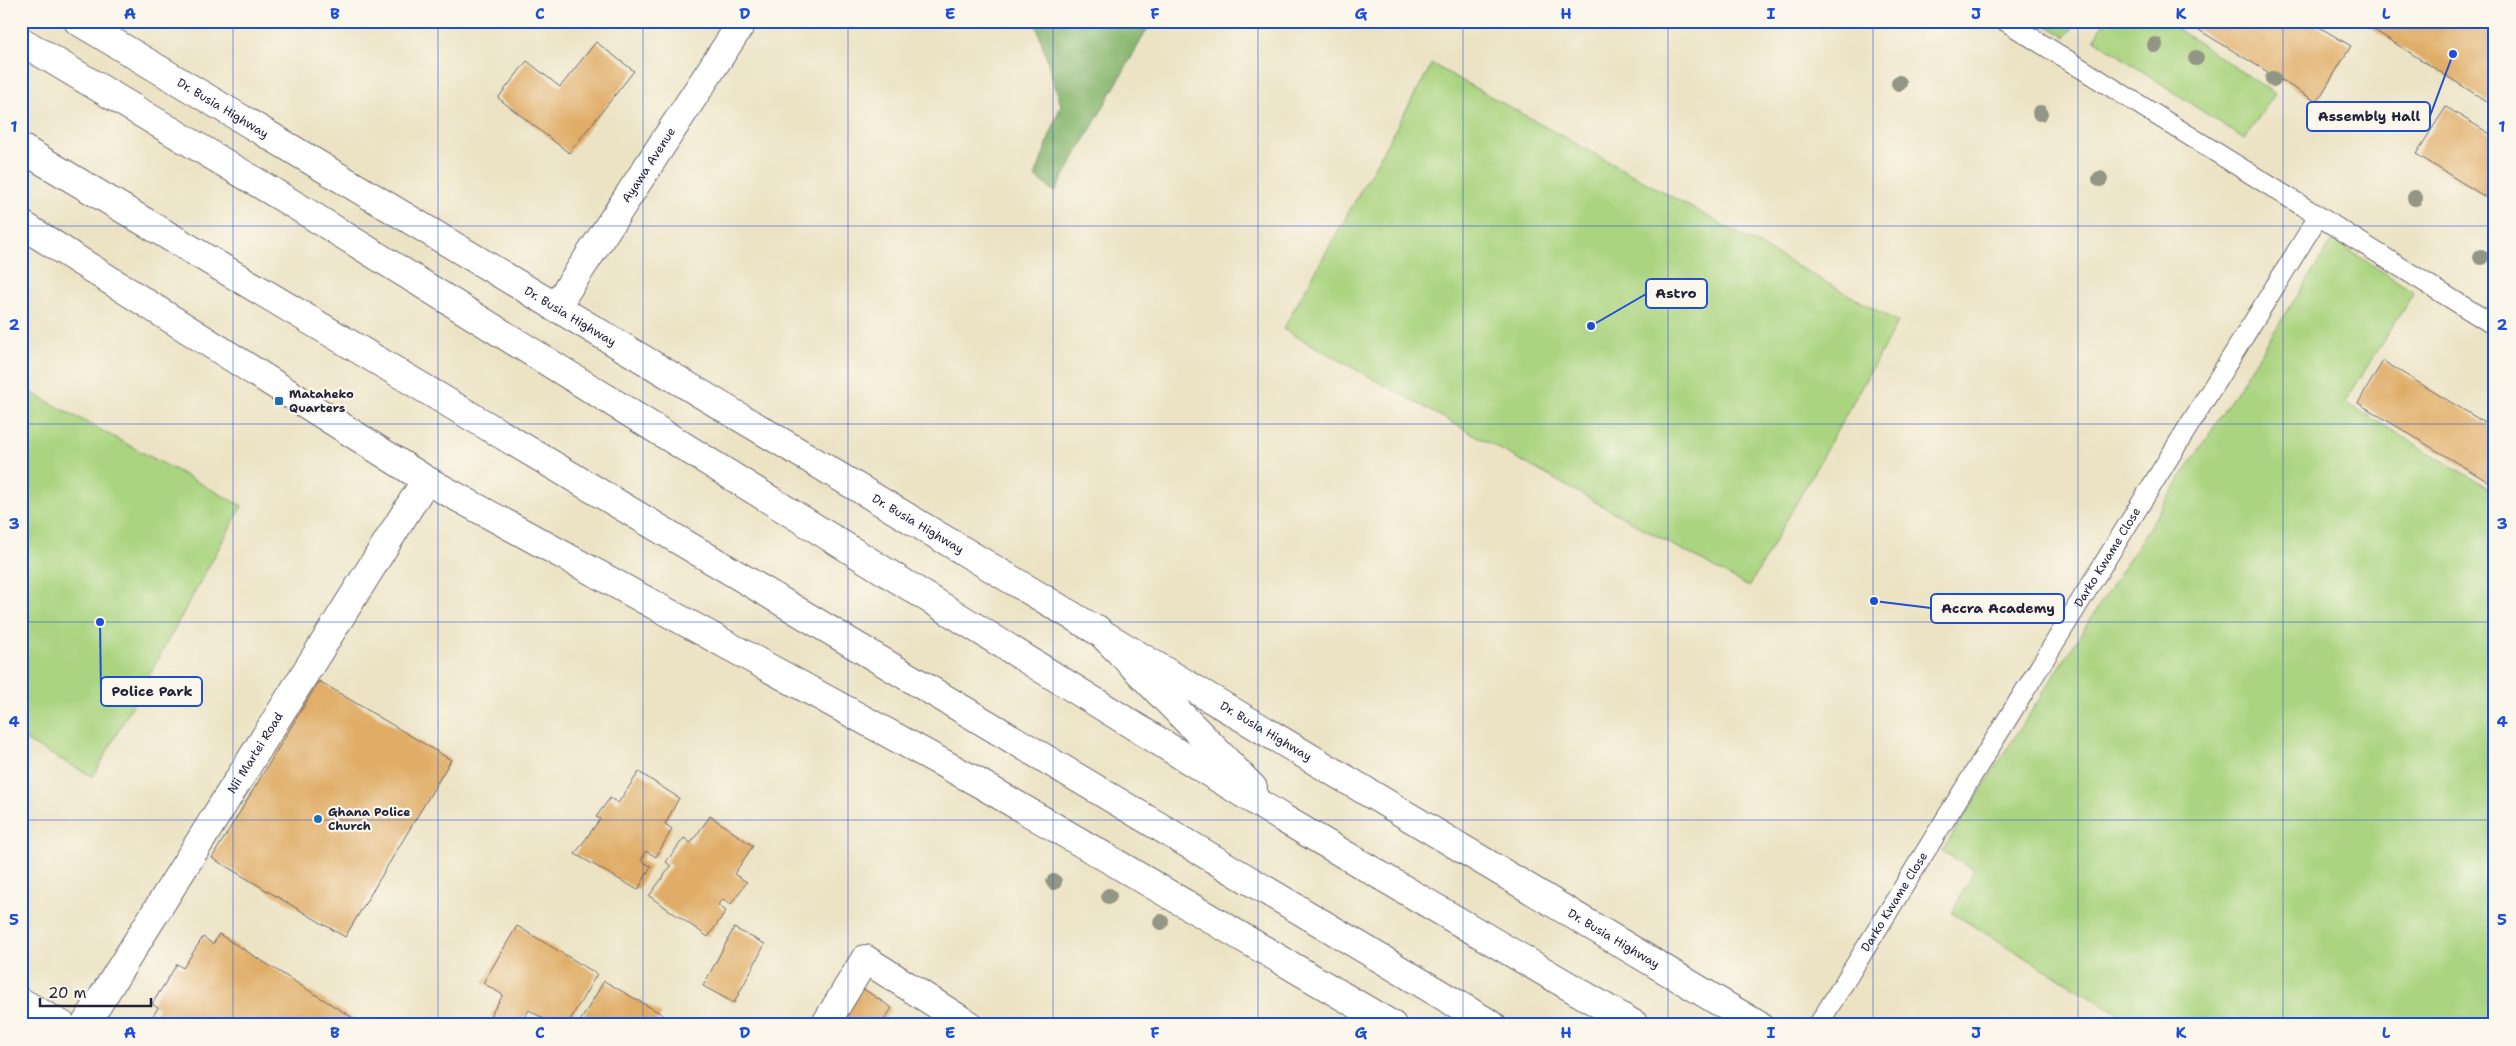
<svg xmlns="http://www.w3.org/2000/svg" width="2516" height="1046" font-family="'Shantell Sans',sans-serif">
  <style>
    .green { fill: #aad480; stroke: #667b5e }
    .forest { fill: #87b66e; stroke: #546c54 }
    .building { fill: #e0ad67 }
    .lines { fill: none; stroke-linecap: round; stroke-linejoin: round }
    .service-casing { stroke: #69666b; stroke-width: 21 }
    .minor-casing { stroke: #69666b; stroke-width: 30 }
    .tertiary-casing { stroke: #69666b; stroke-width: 30 }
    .trunk-casing { stroke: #69666b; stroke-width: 30 }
    .service { stroke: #fff; stroke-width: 19 }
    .minor { stroke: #fff; stroke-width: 28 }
    .tertiary { stroke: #fff; stroke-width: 28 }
    .trunk { stroke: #fff; stroke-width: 28 }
    .tree { fill: #939684 }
    .grid { fill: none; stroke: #1d4ed8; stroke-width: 1; stroke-opacity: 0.55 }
    .poi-dot { fill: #1f6fb2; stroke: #fbf7ec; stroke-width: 2 }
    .labels { text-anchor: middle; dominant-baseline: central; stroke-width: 4.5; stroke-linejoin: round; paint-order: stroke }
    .street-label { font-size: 12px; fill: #22223b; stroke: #fbf7ec }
    .poi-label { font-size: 12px; font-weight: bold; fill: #22223b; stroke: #fbf7ec; text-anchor: start }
    .leader { fill: none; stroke: #1d4ed8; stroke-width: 2 }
    .callout-dot { fill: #1d4ed8; stroke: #fbf7ec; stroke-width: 2 }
    .callout { fill: #fbf7ec; stroke: #1d4ed8; stroke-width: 2 }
    .callout-label { font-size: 14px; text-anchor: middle; font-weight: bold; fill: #22223b }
    .neatline { fill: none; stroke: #1d4ed8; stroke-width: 2 }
    .grid-label { font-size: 16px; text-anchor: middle; font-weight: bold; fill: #1d4ed8 }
  </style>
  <rect width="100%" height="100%" fill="#fbf7ec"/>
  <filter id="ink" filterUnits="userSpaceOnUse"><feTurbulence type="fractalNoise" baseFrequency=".02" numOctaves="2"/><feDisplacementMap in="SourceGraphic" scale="10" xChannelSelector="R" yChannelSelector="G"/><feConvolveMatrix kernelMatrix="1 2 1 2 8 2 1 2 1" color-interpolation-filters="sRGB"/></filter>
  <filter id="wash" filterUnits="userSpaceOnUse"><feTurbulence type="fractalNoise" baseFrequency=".0096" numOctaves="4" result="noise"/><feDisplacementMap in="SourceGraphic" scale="20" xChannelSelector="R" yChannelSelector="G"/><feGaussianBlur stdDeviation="1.12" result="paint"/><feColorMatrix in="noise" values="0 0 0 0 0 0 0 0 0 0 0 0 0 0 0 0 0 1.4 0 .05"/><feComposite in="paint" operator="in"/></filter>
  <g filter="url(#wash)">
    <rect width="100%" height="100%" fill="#ece3c4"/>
    <!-- green -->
    <g class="green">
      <path d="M 2040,21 L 2077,21 L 2066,37 Z"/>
      <path d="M 2106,21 L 2166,21 L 2275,94 L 2244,139 L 2094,39 Z"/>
      <path d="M 1432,64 L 1898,322 L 1749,587 L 1283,329 Z"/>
      <path d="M 2333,240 L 2414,292 L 2345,402 L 2495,492 L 2495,1025 L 2137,1025 L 1952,913 L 1974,870 L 1942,851 Z"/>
      <path d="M 21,387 L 242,506 L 93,777 L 21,738 Z"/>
    </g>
    <!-- forest -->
    <path class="forest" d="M 1035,21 L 1152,21 L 1055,192 L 1035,177 L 1061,105 Z"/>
    <g id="blocks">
      <!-- building -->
      <g class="building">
        <path d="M 2184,21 L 2309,21 L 2351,46 L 2317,102 Z"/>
        <path d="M 2360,21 L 2495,21 L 2495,87 L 2486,101 Z"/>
        <path d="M 596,42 L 634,71 L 569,153 L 498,98 L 527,61 L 560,87 Z"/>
        <path d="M 2446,107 L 2495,137 L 2495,203 L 2416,154 Z"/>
        <path d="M 2383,361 L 2495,429 L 2495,486 L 2358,403 Z"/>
        <path d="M 319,681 L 451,760 L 345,937 L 212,858 Z"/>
        <path d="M 639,772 L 679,798 L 665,824 L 672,829 L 656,857 L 646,851 L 641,861 L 651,866 L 638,890 L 575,854 L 600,819 L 596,817 L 610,798 L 618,803 Z"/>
        <path d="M 710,816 L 753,846 L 734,874 L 747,882 L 731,904 L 723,899 L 718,905 L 726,911 L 708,937 L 649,896 L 671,866 L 666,862 L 684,838 L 691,843 Z"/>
        <path d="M 517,926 L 597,974 L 567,1025 L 554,1025 L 529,1010 L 520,1025 L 506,1025 L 490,1016 L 503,995 L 483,983 Z"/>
        <path d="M 734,928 L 765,944 L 734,1003 L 703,986 Z"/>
        <path d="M 219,934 L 364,1025 L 147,1025 L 158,1008 L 152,1004 L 177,964 L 183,968 L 203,937 L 213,944 Z"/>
        <path d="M 604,981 L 662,1014 L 655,1025 L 578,1025 Z"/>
        <path d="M 862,988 L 892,1008 L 881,1025 L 850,1025 L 841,1019 Z"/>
      </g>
    </g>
  </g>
  <g filter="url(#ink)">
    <use href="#blocks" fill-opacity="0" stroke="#69666b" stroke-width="1"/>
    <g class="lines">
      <defs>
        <g id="service">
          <path d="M 2005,21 L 2495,326"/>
          <path id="s1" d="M 1818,1025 L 2318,217"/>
        </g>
        <g id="minor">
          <path id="s2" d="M 555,308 L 743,21"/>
          <path d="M 21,1002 L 62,1025"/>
          <path id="s3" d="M 85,1025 L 426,480"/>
          <path d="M 825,1025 L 865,959 L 969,1025"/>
        </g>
        <g id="tertiary">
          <path id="s4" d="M 78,21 C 637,358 1198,690 1758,1025"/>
          <path d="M 21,224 L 426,480 L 979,783 L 1392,1025"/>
        </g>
        <g id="trunk">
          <path d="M 21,41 L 303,210 L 1284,819 L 1635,1025"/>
          <path d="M 21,148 L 1492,1025"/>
          <path d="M 1097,629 L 1253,788"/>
        </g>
      </defs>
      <!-- service casing -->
      <use href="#service" class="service-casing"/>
      <!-- minor casing -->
      <use href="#minor" class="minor-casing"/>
      <!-- tertiary casing -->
      <use href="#tertiary" class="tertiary-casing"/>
      <!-- trunk casing -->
      <use href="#trunk" class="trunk-casing"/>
      <!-- service -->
      <use href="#service" class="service"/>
      <!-- minor -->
      <use href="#minor" class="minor"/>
      <!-- tertiary -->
      <use href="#tertiary" class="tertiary"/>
      <!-- trunk -->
      <use href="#trunk" class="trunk"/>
    </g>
    <!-- trees -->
    <g class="tree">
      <circle cx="2155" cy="45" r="8"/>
      <circle cx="2196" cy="58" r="8"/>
      <circle cx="2273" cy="79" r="8"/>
      <circle cx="1899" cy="83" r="8"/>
      <circle cx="2040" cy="113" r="8"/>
      <circle cx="2100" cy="179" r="8"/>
      <circle cx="2415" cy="198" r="8"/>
      <circle cx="2481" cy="257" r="8"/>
      <circle cx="1054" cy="882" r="8"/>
      <circle cx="1109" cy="896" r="8"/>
      <circle cx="1161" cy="922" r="8"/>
    </g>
  </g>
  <!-- grid -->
  <path class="grid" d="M 233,21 L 233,1025M 438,21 L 438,1025M 643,21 L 643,1025M 848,21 L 848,1025M 1053,21 L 1053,1025M 1258,21 L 1258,1025M 1463,21 L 1463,1025M 1668,21 L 1668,1025M 1873,21 L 1873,1025M 2078,21 L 2078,1025M 2283,21 L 2283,1025M 21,226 L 2495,226M 21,424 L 2495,424M 21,622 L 2495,622M 21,820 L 2495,820"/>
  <!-- markers -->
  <g class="poi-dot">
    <rect x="274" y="396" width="10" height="10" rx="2.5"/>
    <circle cx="318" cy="819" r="5"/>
  </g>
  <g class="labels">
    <!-- street labels -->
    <g class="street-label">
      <text stroke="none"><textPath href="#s4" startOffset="169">Dr. Busia Highway</textPath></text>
      <text stroke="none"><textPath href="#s2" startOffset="171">Ayawa Avenue</textPath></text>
      <text stroke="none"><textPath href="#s4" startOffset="574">Dr. Busia Highway</textPath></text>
      <text stroke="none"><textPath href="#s4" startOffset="979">Dr. Busia Highway</textPath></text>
      <text stroke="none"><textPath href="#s1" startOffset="550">Darko Kwame Close</textPath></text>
      <text stroke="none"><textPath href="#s4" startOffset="1384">Dr. Busia Highway</textPath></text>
      <text stroke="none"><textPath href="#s3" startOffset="321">Nii Martei Road</textPath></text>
      <text stroke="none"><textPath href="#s1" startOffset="145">Darko Kwame Close</textPath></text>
      <text stroke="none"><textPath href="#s4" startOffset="1789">Dr. Busia Highway</textPath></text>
    </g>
    <!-- poi labels -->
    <g class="poi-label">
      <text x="289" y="394">Mataheko<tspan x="289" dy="14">Quarters</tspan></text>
      <text x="328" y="812">Ghana Police<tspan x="328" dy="14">Church</tspan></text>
    </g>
  </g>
  <!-- callouts -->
  <path class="leader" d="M2453 54L2430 116M1591 326L1646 294M1874 601L1931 608M100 622L101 691"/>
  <g class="callout-dot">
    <circle cx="2453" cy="54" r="5"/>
    <circle cx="1591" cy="326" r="5"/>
    <circle cx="1874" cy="601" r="5"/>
    <circle cx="100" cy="622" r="5"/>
  </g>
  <g class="callout">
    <rect x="2307" y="102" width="123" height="29" rx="5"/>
    <rect x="1646" y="279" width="61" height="29" rx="5"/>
    <rect x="1931" y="594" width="133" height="29" rx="5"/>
    <rect x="101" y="677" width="101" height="29" rx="5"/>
  </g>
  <g class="callout-label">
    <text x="2369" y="121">Assembly Hall</text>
    <text x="1676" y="298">Astro</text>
    <text x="1998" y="613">Accra Academy</text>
    <text x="152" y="696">Police Park</text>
  </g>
  <!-- margin -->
  <rect width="2516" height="1046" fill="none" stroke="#fbf7ec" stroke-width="55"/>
  <!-- scale -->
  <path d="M40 998v8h111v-8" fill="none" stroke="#22223b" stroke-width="2.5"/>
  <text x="48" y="998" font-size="15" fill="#22223b" stroke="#fbf7ec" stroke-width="4" paint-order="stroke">20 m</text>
  <rect x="28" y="28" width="2460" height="990" class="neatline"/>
  <g class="grid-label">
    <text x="130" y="19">A</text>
    <text x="335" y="19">B</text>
    <text x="540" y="19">C</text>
    <text x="745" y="19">D</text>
    <text x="950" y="19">E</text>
    <text x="1155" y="19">F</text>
    <text x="1361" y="19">G</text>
    <text x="1566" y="19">H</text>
    <text x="1771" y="19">I</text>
    <text x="1976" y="19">J</text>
    <text x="2181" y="19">K</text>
    <text x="2386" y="19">L</text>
    <text x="14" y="132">1</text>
    <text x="2502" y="132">1</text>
    <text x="14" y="330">2</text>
    <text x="2502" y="330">2</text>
    <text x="14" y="529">3</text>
    <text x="2502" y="529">3</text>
    <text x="14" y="727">4</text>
    <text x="2502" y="727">4</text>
    <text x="14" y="925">5</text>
    <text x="2502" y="925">5</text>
    <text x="130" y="1038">A</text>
    <text x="335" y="1038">B</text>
    <text x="540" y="1038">C</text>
    <text x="745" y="1038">D</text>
    <text x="950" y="1038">E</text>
    <text x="1155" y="1038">F</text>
    <text x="1361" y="1038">G</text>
    <text x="1566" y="1038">H</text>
    <text x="1771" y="1038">I</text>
    <text x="1976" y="1038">J</text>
    <text x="2181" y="1038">K</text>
    <text x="2386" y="1038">L</text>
  </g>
</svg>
